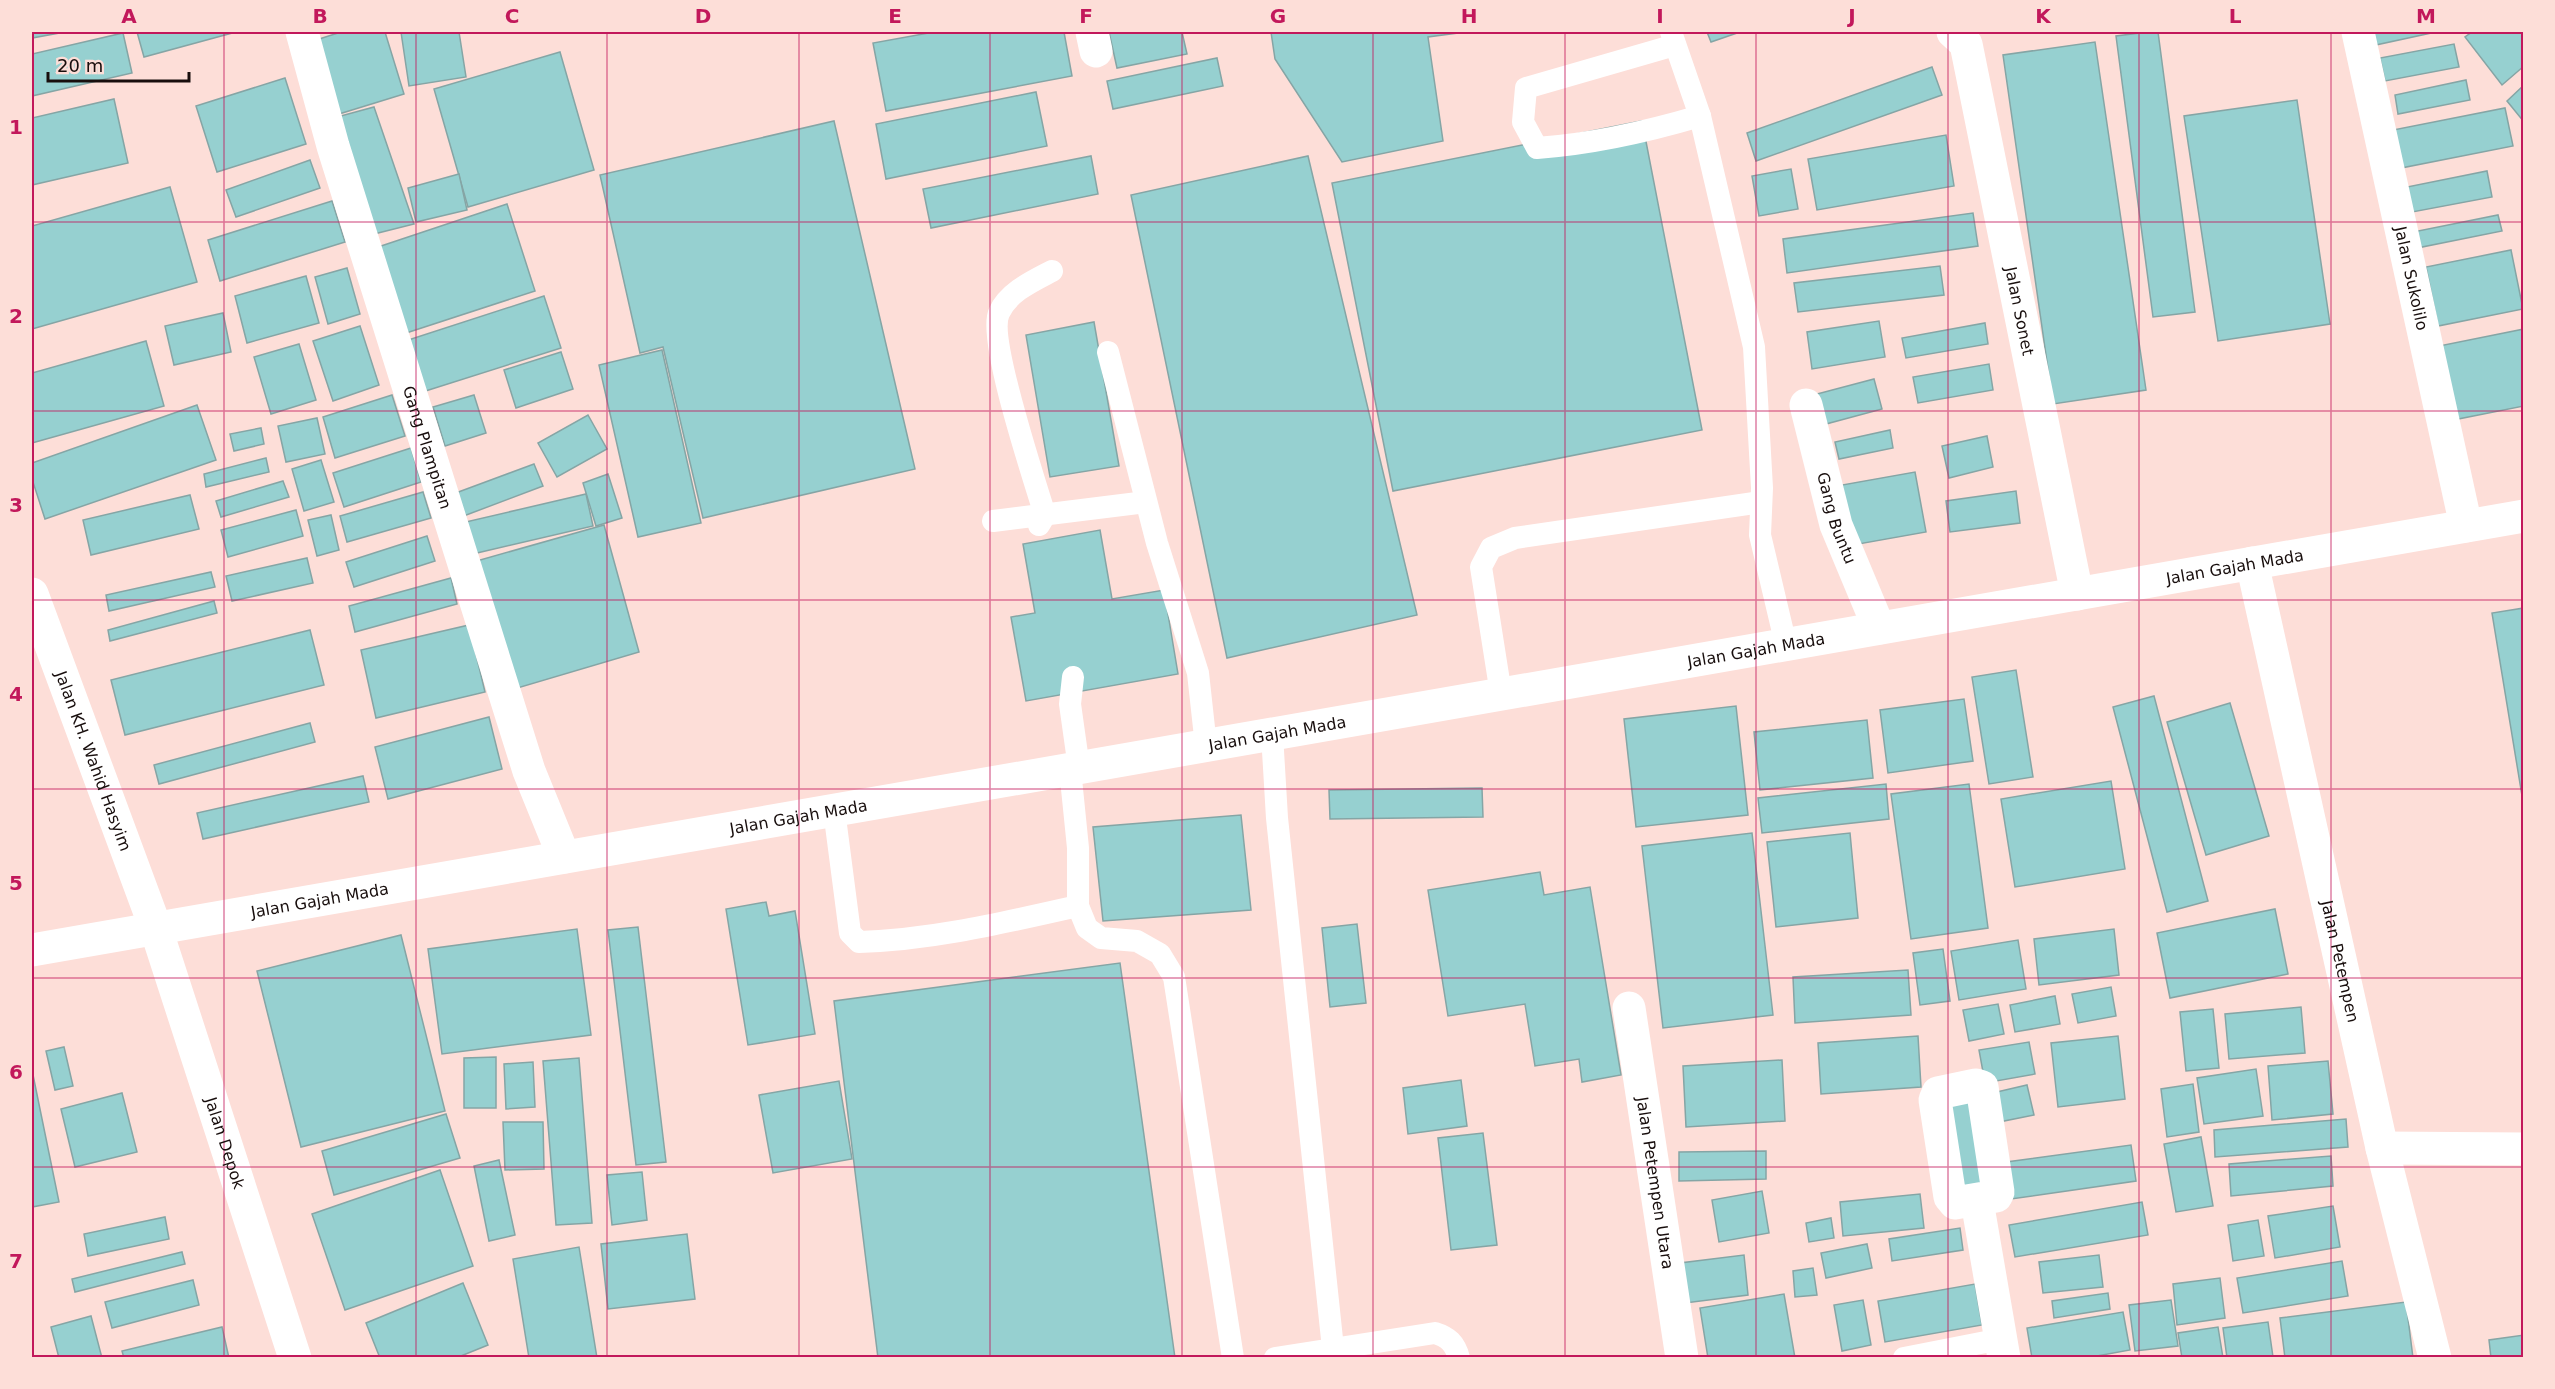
<svg xmlns="http://www.w3.org/2000/svg" width="2555" height="1389" font-family="'DejaVu Sans',sans-serif">
  <style>
    .building { fill: #96d0d0; stroke: #85a5a5; stroke-width: 1.5 }
    .lines { fill: none; stroke-linecap: round; stroke-linejoin: round }
    .service { stroke: #fff; stroke-width: 22 }
    .minor { stroke: #fff; stroke-width: 33 }
    .tertiary { stroke: #fff; stroke-width: 33 }
    .secondary { stroke: #fff; stroke-width: 33 }
    .grid { fill: none; stroke: #c2185b; stroke-width: 1.5; stroke-opacity: 0.55 }
    .labels { text-anchor: middle; dominant-baseline: central; stroke-width: 4.5; stroke-linejoin: round; paint-order: stroke }
    .street-label { font-size: 16px; fill: #180e0d; stroke: #fdded8 }
    .neatline { fill: none; stroke: #c2185b; stroke-width: 2 }
    .grid-label { font-size: 20px; text-anchor: middle; font-weight: bold; fill: #c2185b }
  </style>
  <rect width="100%" height="100%" fill="#fdded8"/>
  <!-- building -->
  <g class="building">
    <path d="M 32,32 L 65,32 L 32,38 Z"/>
    <path d="M 137,32 L 236,32 L 144,57 Z"/>
    <path d="M 341,32 L 385,32 L 404,94 L 339,114 L 316,40 Z"/>
    <path d="M 401,32 L 459,32 L 466,77 L 409,86 Z"/>
    <path d="M 934,32 L 1064,32 L 1072,76 L 886,111 L 873,43 Z"/>
    <path d="M 1109,32 L 1182,32 L 1187,54 L 1117,68 Z"/>
    <path d="M 1271,32 L 1466,32 L 1428,37 L 1443,141 L 1342,162 L 1275,59 Z"/>
    <path d="M 1707,32 L 1740,32 L 1711,42 Z"/>
    <path d="M 2148,32 L 2158,32 L 2195,312 L 2153,317 L 2116,36 Z"/>
    <path d="M 2368,32 L 2436,32 L 2371,46 Z"/>
    <path d="M 2472,32 L 2524,32 L 2524,66 L 2502,85 L 2465,37 Z"/>
    <path d="M 123,33 L 132,73 L 32,96 L 32,54 Z"/>
    <path d="M 2095,42 L 2146,390 L 2053,404 L 2003,55 Z"/>
    <path d="M 2454,44 L 2459,67 L 2385,81 L 2380,58 Z"/>
    <path d="M 560,52 L 594,170 L 468,207 L 434,89 Z"/>
    <path d="M 1217,58 L 1223,86 L 1113,109 L 1107,81 Z"/>
    <path d="M 1932,67 L 1942,95 L 1756,161 L 1747,133 Z"/>
    <path d="M 285,78 L 306,144 L 217,172 L 196,106 Z"/>
    <path d="M 2466,80 L 2470,100 L 2398,114 L 2395,95 Z"/>
    <path d="M 2524,85 L 2524,122 L 2507,101 Z"/>
    <path d="M 1036,92 L 1047,146 L 886,179 L 876,124 Z"/>
    <path d="M 114,99 L 128,163 L 32,185 L 32,118 Z"/>
    <path d="M 2297,100 L 2330,324 L 2218,341 L 2184,116 Z"/>
    <path d="M 374,107 L 414,224 L 366,236 L 337,117 Z"/>
    <path d="M 2505,108 L 2513,146 L 2401,168 L 2393,130 Z"/>
    <path d="M 834,121 L 915,469 L 703,518 L 663,347 L 640,353 L 600,175 Z"/>
    <path d="M 1642,121 L 1702,430 L 1393,491 L 1332,183 Z"/>
    <path d="M 1946,135 L 1954,186 L 1817,210 L 1808,159 Z"/>
    <path d="M 1091,156 L 1098,194 L 931,228 L 923,189 Z"/>
    <path d="M 1308,156 L 1417,615 L 1227,658 L 1131,195 Z"/>
    <path d="M 310,160 L 320,188 L 236,217 L 226,190 Z"/>
    <path d="M 1791,169 L 1798,209 L 1759,216 L 1752,176 Z"/>
    <path d="M 2487,171 L 2492,197 L 2407,213 L 2402,188 Z"/>
    <path d="M 459,174 L 467,210 L 416,222 L 408,188 Z"/>
    <path d="M 170,187 L 197,282 L 32,329 L 32,226 Z"/>
    <path d="M 332,201 L 345,242 L 220,281 L 208,240 Z"/>
    <path d="M 507,204 L 535,291 L 400,335 L 372,249 Z"/>
    <path d="M 1973,213 L 1978,246 L 1787,273 L 1783,239 Z"/>
    <path d="M 2498,215 L 2502,231 L 2417,248 L 2413,232 Z"/>
    <path d="M 2511,250 L 2523,309 L 2438,326 L 2426,267 Z"/>
    <path d="M 1940,266 L 1944,295 L 1798,312 L 1794,283 Z"/>
    <path d="M 347,268 L 360,314 L 328,324 L 315,277 Z"/>
    <path d="M 306,276 L 319,323 L 247,343 L 235,296 Z"/>
    <path d="M 544,296 L 561,348 L 416,394 L 399,343 Z"/>
    <path d="M 223,313 L 231,352 L 174,365 L 165,326 Z"/>
    <path d="M 1879,321 L 1885,357 L 1812,369 L 1807,332 Z"/>
    <path d="M 1094,322 L 1119,466 L 1050,477 L 1026,335 Z"/>
    <path d="M 1985,323 L 1988,344 L 1906,358 L 1902,338 Z"/>
    <path d="M 360,326 L 379,385 L 333,401 L 313,341 Z"/>
    <path d="M 2524,329 L 2524,406 L 2448,421 L 2434,347 Z"/>
    <path d="M 146,341 L 164,406 L 32,443 L 32,373 Z"/>
    <path d="M 299,344 L 316,400 L 271,414 L 254,357 Z"/>
    <path d="M 662,350 L 701,523 L 638,537 L 599,365 Z"/>
    <path d="M 561,352 L 573,389 L 516,408 L 504,370 Z"/>
    <path d="M 1989,364 L 1993,390 L 1918,403 L 1913,377 Z"/>
    <path d="M 1874,379 L 1882,409 L 1826,424 L 1817,394 Z"/>
    <path d="M 392,395 L 405,436 L 335,458 L 323,417 Z"/>
    <path d="M 474,395 L 486,433 L 445,446 L 433,407 Z"/>
    <path d="M 197,405 L 216,460 L 45,519 L 32,479 L 32,463 Z"/>
    <path d="M 588,415 L 607,449 L 557,477 L 538,443 Z"/>
    <path d="M 317,418 L 325,454 L 286,462 L 278,426 Z"/>
    <path d="M 261,428 L 264,444 L 234,451 L 230,434 Z"/>
    <path d="M 1890,430 L 1893,448 L 1839,459 L 1835,442 Z"/>
    <path d="M 1987,436 L 1993,467 L 1949,478 L 1942,446 Z"/>
    <path d="M 411,448 L 421,482 L 344,507 L 333,473 Z"/>
    <path d="M 266,458 L 269,472 L 206,487 L 204,474 Z"/>
    <path d="M 321,460 L 334,502 L 304,511 L 292,469 Z"/>
    <path d="M 534,464 L 543,486 L 461,517 L 453,494 Z"/>
    <path d="M 1915,472 L 1926,532 L 1853,545 L 1842,485 Z"/>
    <path d="M 608,474 L 622,518 L 596,526 L 583,483 Z"/>
    <path d="M 283,481 L 289,497 L 221,517 L 216,501 Z"/>
    <path d="M 2016,491 L 2020,523 L 1950,532 L 1946,501 Z"/>
    <path d="M 423,492 L 431,518 L 347,542 L 340,516 Z"/>
    <path d="M 586,494 L 593,526 L 464,556 L 457,524 Z"/>
    <path d="M 190,495 L 199,529 L 91,555 L 83,520 Z"/>
    <path d="M 296,510 L 303,536 L 228,557 L 221,530 Z"/>
    <path d="M 331,515 L 339,550 L 317,556 L 308,520 Z"/>
    <path d="M 604,525 L 639,652 L 507,691 L 466,564 Z"/>
    <path d="M 1100,530 L 1112,599 L 1164,590 L 1178,674 L 1026,701 L 1011,617 L 1035,613 L 1023,544 Z"/>
    <path d="M 427,536 L 435,561 L 354,587 L 346,562 Z"/>
    <path d="M 307,558 L 313,583 L 232,601 L 226,576 Z"/>
    <path d="M 211,572 L 215,587 L 109,611 L 106,595 Z"/>
    <path d="M 451,578 L 457,604 L 355,632 L 349,606 Z"/>
    <path d="M 214,601 L 217,613 L 110,641 L 108,630 Z"/>
    <path d="M 2524,608 L 2524,808 L 2492,613 Z"/>
    <path d="M 469,625 L 485,692 L 376,718 L 361,650 Z"/>
    <path d="M 310,630 L 324,685 L 125,735 L 111,680 Z"/>
    <path d="M 2016,670 L 2033,777 L 1989,784 L 1972,677 Z"/>
    <path d="M 2154,696 L 2208,901 L 2167,912 L 2113,707 Z"/>
    <path d="M 1964,699 L 1973,761 L 1888,773 L 1880,710 Z"/>
    <path d="M 2230,703 L 2269,836 L 2206,855 L 2167,722 Z"/>
    <path d="M 1736,706 L 1748,815 L 1636,827 L 1624,719 Z"/>
    <path d="M 489,717 L 502,769 L 388,799 L 375,747 Z"/>
    <path d="M 1867,720 L 1873,778 L 1760,790 L 1754,732 Z"/>
    <path d="M 310,723 L 315,742 L 159,784 L 154,765 Z"/>
    <path d="M 363,776 L 369,802 L 203,839 L 197,813 Z"/>
    <path d="M 2111,781 L 2125,869 L 2015,887 L 2001,799 Z"/>
    <path d="M 1886,784 L 1889,819 L 1762,833 L 1758,798 Z"/>
    <path d="M 1969,784 L 1988,928 L 1911,939 L 1891,794 Z"/>
    <path d="M 1482,788 L 1483,817 L 1330,819 L 1329,790 Z"/>
    <path d="M 1241,815 L 1251,910 L 1103,921 L 1093,827 Z"/>
    <path d="M 1752,833 L 1773,1015 L 1663,1028 L 1642,846 Z"/>
    <path d="M 1850,833 L 1858,918 L 1776,927 L 1767,842 Z"/>
    <path d="M 1540,872 L 1544,895 L 1590,887 L 1621,1075 L 1582,1082 L 1579,1059 L 1535,1066 L 1525,1004 L 1448,1016 L 1428,890 Z"/>
    <path d="M 766,902 L 769,916 L 795,911 L 815,1034 L 748,1045 L 726,909 Z"/>
    <path d="M 2275,909 L 2288,974 L 2170,998 L 2157,933 Z"/>
    <path d="M 1357,924 L 1366,1003 L 1330,1007 L 1322,928 Z"/>
    <path d="M 638,927 L 666,1162 L 636,1165 L 608,930 Z"/>
    <path d="M 577,929 L 591,1035 L 442,1054 L 428,949 Z"/>
    <path d="M 2114,929 L 2119,975 L 2039,985 L 2034,939 Z"/>
    <path d="M 401,935 L 445,1111 L 301,1147 L 257,971 Z"/>
    <path d="M 2018,940 L 2026,989 L 1959,1000 L 1951,951 Z"/>
    <path d="M 1943,949 L 1950,1001 L 1920,1005 L 1913,953 Z"/>
    <path d="M 1120,963 L 1175,1358 L 878,1358 L 834,1001 Z"/>
    <path d="M 1908,970 L 1911,1015 L 1795,1023 L 1793,977 Z"/>
    <path d="M 2111,987 L 2116,1016 L 2078,1023 L 2072,994 Z"/>
    <path d="M 2055,996 L 2060,1024 L 2015,1032 L 2010,1005 Z"/>
    <path d="M 1998,1004 L 2004,1034 L 1969,1041 L 1963,1010 Z"/>
    <path d="M 2301,1007 L 2305,1053 L 2229,1059 L 2225,1014 Z"/>
    <path d="M 2213,1009 L 2219,1068 L 2186,1071 L 2180,1012 Z"/>
    <path d="M 1918,1036 L 1921,1087 L 1821,1094 L 1818,1043 Z"/>
    <path d="M 2118,1036 L 2125,1099 L 2058,1107 L 2051,1043 Z"/>
    <path d="M 2029,1042 L 2035,1074 L 1985,1083 L 1979,1050 Z"/>
    <path d="M 64,1047 L 73,1086 L 55,1090 L 46,1051 Z"/>
    <path d="M 496,1057 L 496,1108 L 464,1108 L 464,1058 Z"/>
    <path d="M 579,1058 L 592,1223 L 556,1225 L 543,1061 Z"/>
    <path d="M 1782,1060 L 1785,1121 L 1686,1127 L 1683,1066 Z"/>
    <path d="M 2328,1061 L 2333,1114 L 2272,1120 L 2268,1066 Z"/>
    <path d="M 533,1062 L 535,1107 L 506,1109 L 504,1064 Z"/>
    <path d="M 2256,1069 L 2263,1116 L 2204,1124 L 2197,1078 Z"/>
    <path d="M 32,1070 L 59,1202 L 32,1207 Z"/>
    <path d="M 1461,1080 L 1467,1126 L 1408,1134 L 1403,1088 Z"/>
    <path d="M 839,1081 L 852,1159 L 773,1173 L 759,1095 Z"/>
    <path d="M 2193,1084 L 2199,1132 L 2167,1137 L 2161,1089 Z"/>
    <path d="M 2027,1085 L 2034,1115 L 1994,1123 L 1988,1094 Z"/>
    <path d="M 122,1093 L 137,1152 L 75,1167 L 61,1109 Z"/>
    <path d="M 1978,1093 L 1994,1189 L 1954,1196 L 1938,1099 Z"/>
    <path d="M 446,1114 L 460,1158 L 334,1195 L 322,1151 Z"/>
    <path d="M 2346,1119 L 2348,1147 L 2215,1157 L 2214,1130 Z"/>
    <path d="M 503,1122 L 543,1122 L 544,1169 L 505,1170 Z"/>
    <path d="M 1483,1133 L 1497,1245 L 1451,1250 L 1438,1138 Z"/>
    <path d="M 2201,1137 L 2213,1206 L 2176,1212 L 2164,1144 Z"/>
    <path d="M 2131,1145 L 2136,1181 L 2004,1200 L 1999,1163 Z"/>
    <path d="M 1766,1151 L 1766,1179 L 1679,1181 L 1679,1152 Z"/>
    <path d="M 2331,1156 L 2333,1186 L 2231,1196 L 2229,1164 Z"/>
    <path d="M 499,1160 L 515,1235 L 489,1241 L 474,1166 Z"/>
    <path d="M 440,1170 L 473,1266 L 345,1310 L 312,1214 Z"/>
    <path d="M 642,1172 L 647,1220 L 612,1225 L 607,1175 Z"/>
    <path d="M 1762,1191 L 1769,1233 L 1719,1242 L 1712,1200 Z"/>
    <path d="M 1920,1194 L 1924,1228 L 1843,1236 L 1840,1202 Z"/>
    <path d="M 2142,1202 L 2148,1235 L 2015,1257 L 2009,1225 Z"/>
    <path d="M 2333,1206 L 2340,1247 L 2275,1258 L 2268,1216 Z"/>
    <path d="M 165,1217 L 169,1239 L 88,1256 L 84,1234 Z"/>
    <path d="M 1831,1218 L 1834,1238 L 1809,1242 L 1806,1223 Z"/>
    <path d="M 2258,1220 L 2264,1256 L 2233,1261 L 2228,1225 Z"/>
    <path d="M 1960,1228 L 1963,1250 L 1892,1261 L 1889,1239 Z"/>
    <path d="M 687,1234 L 695,1299 L 608,1309 L 601,1244 Z"/>
    <path d="M 1867,1244 L 1872,1268 L 1826,1278 L 1821,1253 Z"/>
    <path d="M 579,1247 L 597,1358 L 529,1358 L 513,1259 Z"/>
    <path d="M 182,1252 L 185,1264 L 75,1292 L 72,1279 Z"/>
    <path d="M 1744,1255 L 1748,1295 L 1685,1303 L 1680,1263 Z"/>
    <path d="M 2099,1255 L 2103,1287 L 2043,1293 L 2039,1262 Z"/>
    <path d="M 2342,1261 L 2348,1296 L 2243,1313 L 2237,1278 Z"/>
    <path d="M 1813,1268 L 1817,1295 L 1795,1297 L 1793,1271 Z"/>
    <path d="M 2220,1278 L 2225,1318 L 2177,1325 L 2173,1284 Z"/>
    <path d="M 193,1280 L 199,1305 L 112,1328 L 105,1302 Z"/>
    <path d="M 463,1283 L 488,1345 L 456,1358 L 380,1358 L 366,1323 Z"/>
    <path d="M 1975,1284 L 1982,1325 L 1885,1342 L 1878,1301 Z"/>
    <path d="M 2108,1293 L 2110,1309 L 2054,1318 L 2052,1301 Z"/>
    <path d="M 1784,1294 L 1795,1358 L 1708,1358 L 1700,1308 Z"/>
    <path d="M 1863,1300 L 1871,1345 L 1842,1351 L 1834,1305 Z"/>
    <path d="M 2171,1300 L 2178,1346 L 2135,1351 L 2129,1305 Z"/>
    <path d="M 2406,1302 L 2413,1358 L 2285,1358 L 2280,1318 Z"/>
    <path d="M 2123,1312 L 2130,1350 L 2086,1358 L 2032,1358 L 2027,1328 Z"/>
    <path d="M 91,1316 L 102,1358 L 59,1358 L 51,1327 Z"/>
    <path d="M 2268,1322 L 2273,1357 L 2227,1358 L 2223,1328 Z"/>
    <path d="M 222,1327 L 229,1358 L 124,1358 L 122,1351 Z"/>
    <path d="M 2218,1327 L 2223,1358 L 2182,1358 L 2178,1333 Z"/>
    <path d="M 2524,1335 L 2524,1358 L 2491,1358 L 2489,1340 Z"/>
  </g>
  <g class="lines">
    <!-- service -->
    <g class="service">
      <path d="M 1671,32 L 1700,116 L 1754,347 L 1762,488 L 1760,535 L 1786,645"/>
      <path d="M 1675,45 L 1526,88 L 1523,122 L 1537,148 C 1593,144 1646,132 1700,116"/>
      <path d="M 1108,352 L 1157,543 L 1198,673 L 1206,746"/>
      <path d="M 993,521 L 1146,502"/>
      <path d="M 1039,525 L 1045,515 C 1035,482 987,338 999,313 C 1008,292 1033,281 1052,271"/>
      <path d="M 1073,677 L 1070,704 L 1079,768"/>
      <path d="M 1501,694 L 1481,567 L 1491,548 L 1515,538 L 1761,502"/>
      <path d="M 1272,734 L 1277,818 L 1334,1358"/>
      <path d="M 1070,769 L 1078,848 L 1078,906 L 1087,928 L 1101,938 L 1137,941 L 1160,954 L 1174,977 L 1233,1358"/>
      <path d="M 834,810 L 850,933 L 859,942 C 933,940 1006,922 1078,906"/>
      <path d="M 1275,1358 L 1435,1333 C 1448,1337 1455,1343 1459,1358"/>
      <path d="M 1904,1358 L 2001,1339"/>
    </g>
    <!-- minor -->
    <g class="minor">
      <path id="s1" d="M 302,32 L 333,146 L 529,771 L 564,857"/>
      <path d="M 1092,32 L 1096,51"/>
      <path id="s2" d="M 1953,32 L 1966,44 L 2077,594"/>
      <path id="s3" d="M 2358,32 L 2466,526"/>
      <path id="s4" d="M 1806,405 L 1836,525 L 1879,628"/>
      <path id="s5" d="M 2252,563 L 2382,1148 L 2435,1358"/>
      <path id="s6" d="M 1629,1008 L 1682,1358"/>
      <path d="M 1976,1085 L 1982,1087 L 1998,1192 L 1996,1196 L 1955,1203 L 1950,1197 L 1935,1100 L 1938,1093 Z"/>
      <path d="M 2382,1148 L 2524,1149"/>
      <path d="M 1977,1201 L 2004,1358"/>
    </g>
    <!-- tertiary -->
    <path class="tertiary" id="s7" d="M 32,594 L 156,929 L 295,1358"/>
    <!-- secondary -->
    <path class="secondary" id="s8" d="M 32,950 L 2524,516"/>
  </g>
  <!-- grid -->
  <path class="grid" d="M 224,32 L 224,1358M 416,32 L 416,1358M 607,32 L 607,1358M 799,32 L 799,1358M 990,32 L 990,1358M 1182,32 L 1182,1358M 1373,32 L 1373,1358M 1565,32 L 1565,1358M 1756,32 L 1756,1358M 1948,32 L 1948,1358M 2139,32 L 2139,1358M 2331,32 L 2331,1358M 32,222 L 2524,222M 32,411 L 2524,411M 32,600 L 2524,600M 32,789 L 2524,789M 32,978 L 2524,978M 32,1167 L 2524,1167"/>
  <g class="labels">
    <!-- street labels -->
    <g class="street-label">
      <text stroke="none"><textPath href="#s3" startOffset="252">Jalan Sukolilo</textPath></text>
      <text stroke="none"><textPath href="#s2" startOffset="290">Jalan Sonet</textPath></text>
      <text stroke="none"><textPath href="#s1" startOffset="434">Gang Plampitan</textPath></text>
      <text stroke="none"><textPath href="#s4" startOffset="117">Gang Buntu</textPath></text>
      <text stroke="none"><textPath href="#s8" startOffset="2236">Jalan Gajah Mada</textPath></text>
      <text stroke="none"><textPath href="#s8" startOffset="1750">Jalan Gajah Mada</textPath></text>
      <text stroke="none"><textPath href="#s8" startOffset="1264">Jalan Gajah Mada</textPath></text>
      <text stroke="none"><textPath href="#s7" startOffset="178">Jalan KH. Wahid Hasyim</textPath></text>
      <text stroke="none"><textPath href="#s8" startOffset="778">Jalan Gajah Mada</textPath></text>
      <text stroke="none"><textPath href="#s8" startOffset="292">Jalan Gajah Mada</textPath></text>
      <text stroke="none"><textPath href="#s5" startOffset="408">Jalan Petempen</textPath></text>
      <text stroke="none"><textPath href="#s7" startOffset="582">Jalan Depok</textPath></text>
      <text stroke="none"><textPath href="#s6" startOffset="177">Jalan Petempen Utara</textPath></text>
    </g>
  </g>
  <!-- border -->
  <rect width="2555" height="1389" fill="none" stroke="#fdded8" stroke-width="66"/>
  <!-- scale -->
  <path d="M48 72v9h141v-9" fill="none" stroke="#180e0d" stroke-width="3"/>
  <text x="57" y="72" font-size="18" fill="#180e0d" stroke="#fdded8" stroke-width="4.5" paint-order="stroke">20 m</text>
  <rect x="33" y="33" width="2489" height="1323" class="neatline"/>
  <g class="grid-label">
    <text x="129" y="23">A</text>
    <text x="320" y="23">B</text>
    <text x="512" y="23">C</text>
    <text x="703" y="23">D</text>
    <text x="895" y="23">E</text>
    <text x="1086" y="23">F</text>
    <text x="1278" y="23">G</text>
    <text x="1469" y="23">H</text>
    <text x="1660" y="23">I</text>
    <text x="1852" y="23">J</text>
    <text x="2043" y="23">K</text>
    <text x="2235" y="23">L</text>
    <text x="2426" y="23">M</text>
    <text x="16" y="134">1</text>
    <text x="16" y="323">2</text>
    <text x="16" y="512">3</text>
    <text x="16" y="701">4</text>
    <text x="16" y="890">5</text>
    <text x="16" y="1079">6</text>
    <text x="16" y="1268">7</text>
  </g>
</svg>
